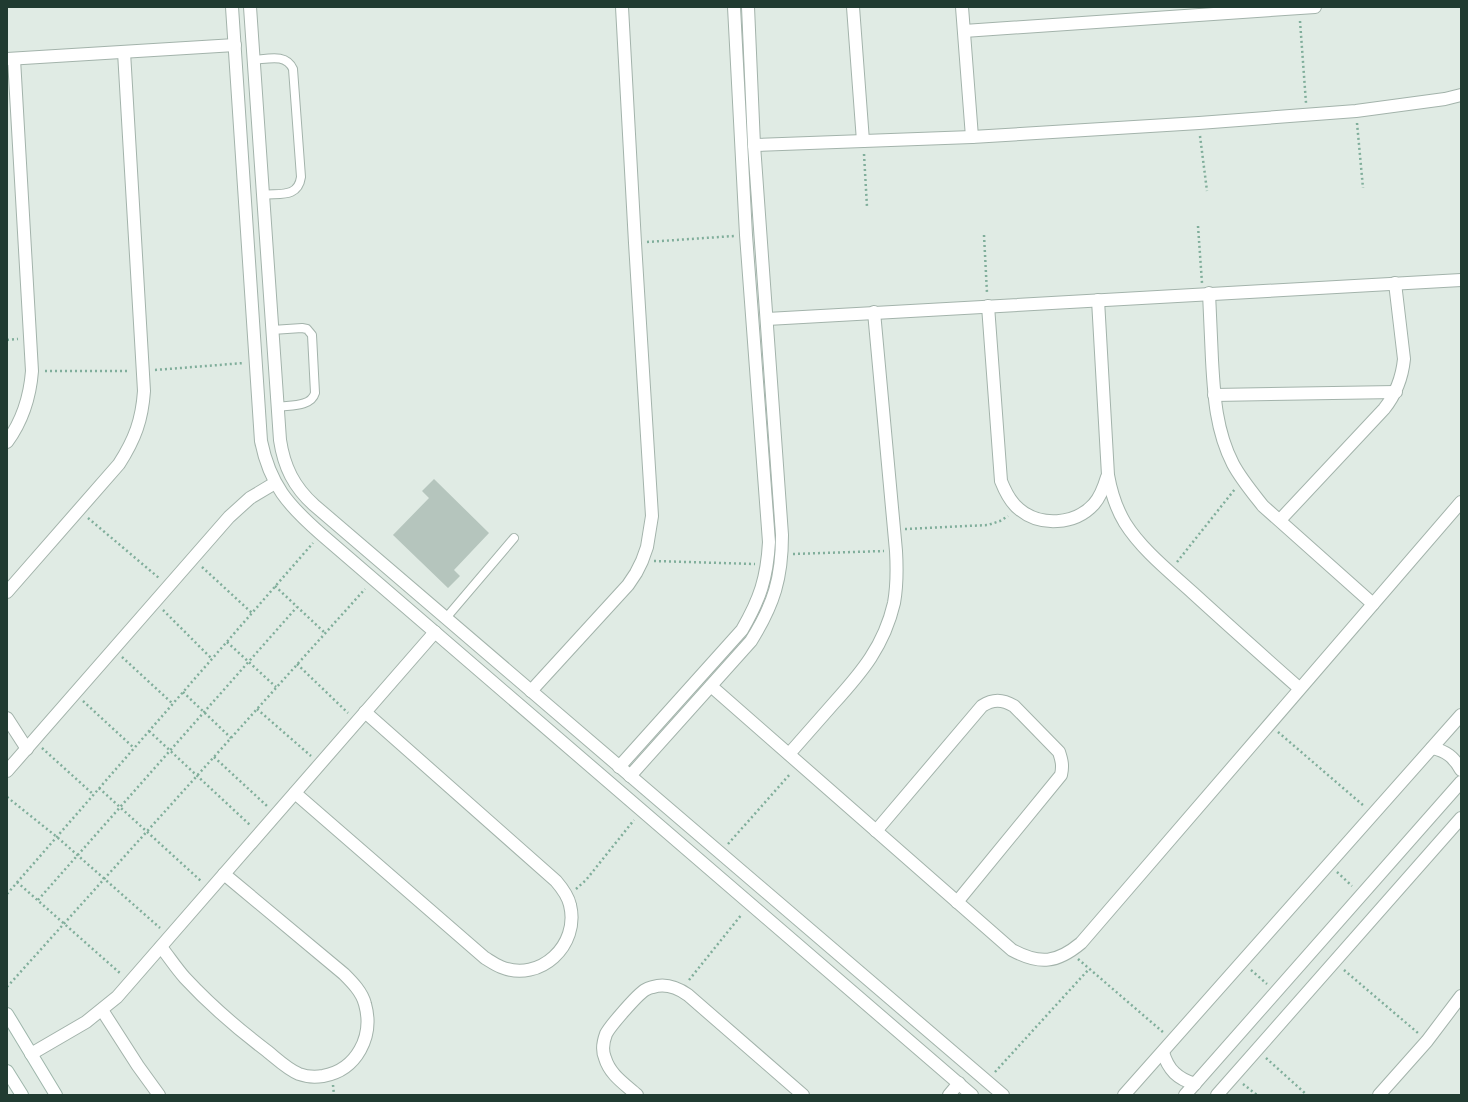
<svg xmlns="http://www.w3.org/2000/svg" width="1468" height="1102" font-family="'Alegreya Sans',sans-serif">
  <style>
    .building { fill: #b5c5bd }
    .lines { fill: none; stroke-linecap: round; stroke-linejoin: round }
    .lane-casing { stroke: #a3b3ab; stroke-width: 10 }
    .street-casing { stroke: #a3b3ab; stroke-width: 14 }
    .secondary-casing { stroke: #9eb6ab; stroke-width: 14 }
    .path { stroke: #80ae9b; stroke-width: 2.5; stroke-dasharray: 2 3; stroke-linecap: butt }
    .lane { stroke: #fff; stroke-width: 8 }
    .street { stroke: #fff; stroke-width: 12 }
    .secondary { stroke: #fff; stroke-width: 12 }
  </style>
  <rect width="100%" height="100%" fill="#e0ebe4"/>
  <!-- building -->
  <path class="building" d="M 434,479 L 489,533 L 454,570 L 460,576 L 448,588 L 393,535 L 429,498 L 422,491 Z"/>
  <g class="lines">
    <defs>
      <g id="lane">
        <path d="M 253,60 C 268,59 286,53 293,69 L 301,177 C 298,198 280,193 263,195"/>
        <path d="M 272,330 L 302,328 L 307,329 L 312,335 L 315,393 C 311,407 290,405 278,407"/>
        <path d="M 446,618 L 514,538"/>
      </g>
      <g id="street">
        <path d="M 232,7 L 261,441 C 270,485 288,505 321,534 L 972,1095"/>
        <path d="M 250,7 L 280,440 C 284,467 294,487 314,505 L 1003,1095"/>
        <path d="M 853,7 L 863,141"/>
        <path d="M 962,7 L 972,137"/>
        <path d="M 964,31 L 1315,7"/>
        <path d="M 7,59 L 235,45"/>
        <path d="M 754,145 L 972,137 L 1199,123 L 1356,111 L 1445,99 L 1461,95"/>
        <path d="M 1209,293 C 1210,316 1211,338 1212,360 C 1214,396 1216,431 1233,464 C 1241,479 1252,492 1263,506 L 1373,604"/>
        <path d="M 1098,300 L 1108,475 C 1111,492 1116,508 1125,523 C 1142,550 1170,572 1193,593 C 1228,625 1264,657 1299,688"/>
        <path d="M 988,306 L 1001,481 C 1005,491 1010,502 1019,509 C 1040,527 1075,525 1094,504 C 1101,496 1104,487 1107,477"/>
        <path d="M 767,319 L 1461,280"/>
        <path d="M 1214,395 L 1396,392"/>
        <path d="M 7,442 C 23,420 30,397 32,371 L 14,59"/>
        <path d="M 1280,520 L 1384,409 C 1396,394 1402,379 1404,359 L 1395,283"/>
        <path d="M 7,592 L 119,464 C 135,439 142,420 144,391 L 124,52"/>
        <path d="M 711,686 L 1012,950 C 1040,965 1057,963 1081,943 L 1461,502"/>
        <path d="M 531,691 L 628,585 L 636,573 L 642,561 L 647,547 L 652,516 L 635,243 L 622,7"/>
        <path d="M 7,718 L 27,749"/>
        <path d="M 1432,748 C 1446,751 1454,757 1461,770"/>
        <path d="M 789,754 C 804,737 818,721 833,704 C 862,672 884,646 894,603 C 897,586 897,568 896,551 L 874,312"/>
        <path d="M 619,767 L 742,630 C 760,599 767,578 769,542 L 746,235 L 734,7"/>
        <path d="M 7,771 L 229,517 L 250,498 L 275,483"/>
        <path d="M 630,776 L 751,641 C 774,604 782,578 782,535 L 754,145 L 748,7"/>
        <path d="M 295,793 L 485,958 C 490,961 496,965 501,967 C 540,983 580,945 570,905 C 568,896 562,888 556,881 L 365,712"/>
        <path d="M 876,831 L 982,706 C 993,699 1002,699 1014,706 L 1059,752 C 1062,761 1063,766 1061,775 L 957,902"/>
        <path d="M 161,947 C 169,957 176,968 185,978 C 210,1005 238,1029 267,1051 C 277,1059 287,1069 299,1074 C 307,1077 316,1077 323,1076 C 357,1070 374,1036 365,1004 C 362,992 352,982 344,974 L 224,874"/>
        <path d="M 102,1010 L 138,1066 L 159,1095"/>
        <path d="M 1163,1052 C 1168,1070 1178,1079 1195,1084"/>
        <path d="M 31,1054 L 86,1022 L 117,997 L 435,632"/>
        <path d="M 637,1095 C 625,1084 610,1075 605,1058 C 602,1051 603,1042 606,1034 C 610,1026 637,995 645,990 C 647,989 651,987 653,987 C 666,983 678,988 688,995 L 803,1095"/>
        <path d="M 949,1095 L 959,1083"/>
        <path d="M 1124,1095 L 1461,715"/>
        <path d="M 1185,1095 L 1461,782"/>
        <path d="M 1217,1095 L 1461,818"/>
        <path d="M 1379,1095 L 1427,1041 L 1461,996"/>
      </g>
      <g id="secondary">
        <path d="M 7,1014 L 56,1095"/>
        <path d="M 7,1071 L 22,1095"/>
      </g>
    </defs>
    <!-- lane casing -->
    <use href="#lane" class="lane-casing"/>
    <!-- street casing -->
    <use href="#street" class="street-casing"/>
    <!-- secondary casing -->
    <use href="#secondary" class="secondary-casing"/>
    <!-- path -->
    <g class="path">
      <path d="M 1300,21 L 1306,103"/>
      <path d="M 1357,123 L 1363,188"/>
      <path d="M 1200,136 L 1207,191"/>
      <path d="M 864,154 L 867,207"/>
      <path d="M 1198,226 L 1202,283"/>
      <path d="M 984,235 L 987,293"/>
      <path d="M 647,242 L 734,236"/>
      <path d="M 7,340 L 18,339"/>
      <path d="M 155,370 L 244,363"/>
      <path d="M 45,371 L 130,371"/>
      <path d="M 88,518 L 159,578"/>
      <path d="M 905,529 L 988,525 L 1000,521 L 1008,516"/>
      <path d="M 793,554 L 884,551"/>
      <path d="M 654,561 L 755,564"/>
      <path d="M 1177,562 L 1235,489"/>
      <path d="M 202,567 L 252,613"/>
      <path d="M 275,586 L 325,633"/>
      <path d="M 163,610 L 212,659"/>
      <path d="M 227,642 L 276,687"/>
      <path d="M 122,657 L 173,704"/>
      <path d="M 297,664 L 348,713"/>
      <path d="M 183,692 L 231,738"/>
      <path d="M 83,701 L 134,748"/>
      <path d="M 257,709 L 311,756"/>
      <path d="M 149,731 L 250,825"/>
      <path d="M 1278,732 L 1364,806"/>
      <path d="M 42,748 L 94,795"/>
      <path d="M 214,757 L 267,806"/>
      <path d="M 99,788 L 201,881"/>
      <path d="M 7,797 L 57,837 L 160,928"/>
      <path d="M 728,844 L 791,773"/>
      <path d="M 1337,872 L 1352,886"/>
      <path d="M 17,882 L 121,974"/>
      <path d="M 576,889 L 586,880 L 634,820"/>
      <path d="M 7,894 L 313,543"/>
      <path d="M 38,900 L 297,607"/>
      <path d="M 1078,959 L 1164,1033"/>
      <path d="M 1251,970 L 1267,984"/>
      <path d="M 1344,970 L 1418,1033"/>
      <path d="M 689,980 L 742,914"/>
      <path d="M 7,987 L 365,589"/>
      <path d="M 1266,1058 L 1307,1095"/>
      <path d="M 995,1072 L 1089,969"/>
      <path d="M 1243,1084 L 1257,1095"/>
      <path d="M 333,1085 L 334,1095"/>
    </g>
    <!-- lane -->
    <use href="#lane" class="lane"/>
    <!-- street -->
    <use href="#street" class="street"/>
    <!-- secondary -->
    <use href="#secondary" class="secondary"/>
  </g>
  <!-- border -->
  <rect width="1468" height="1102" fill="none" stroke="#203b31" stroke-width="16"/>
</svg>
